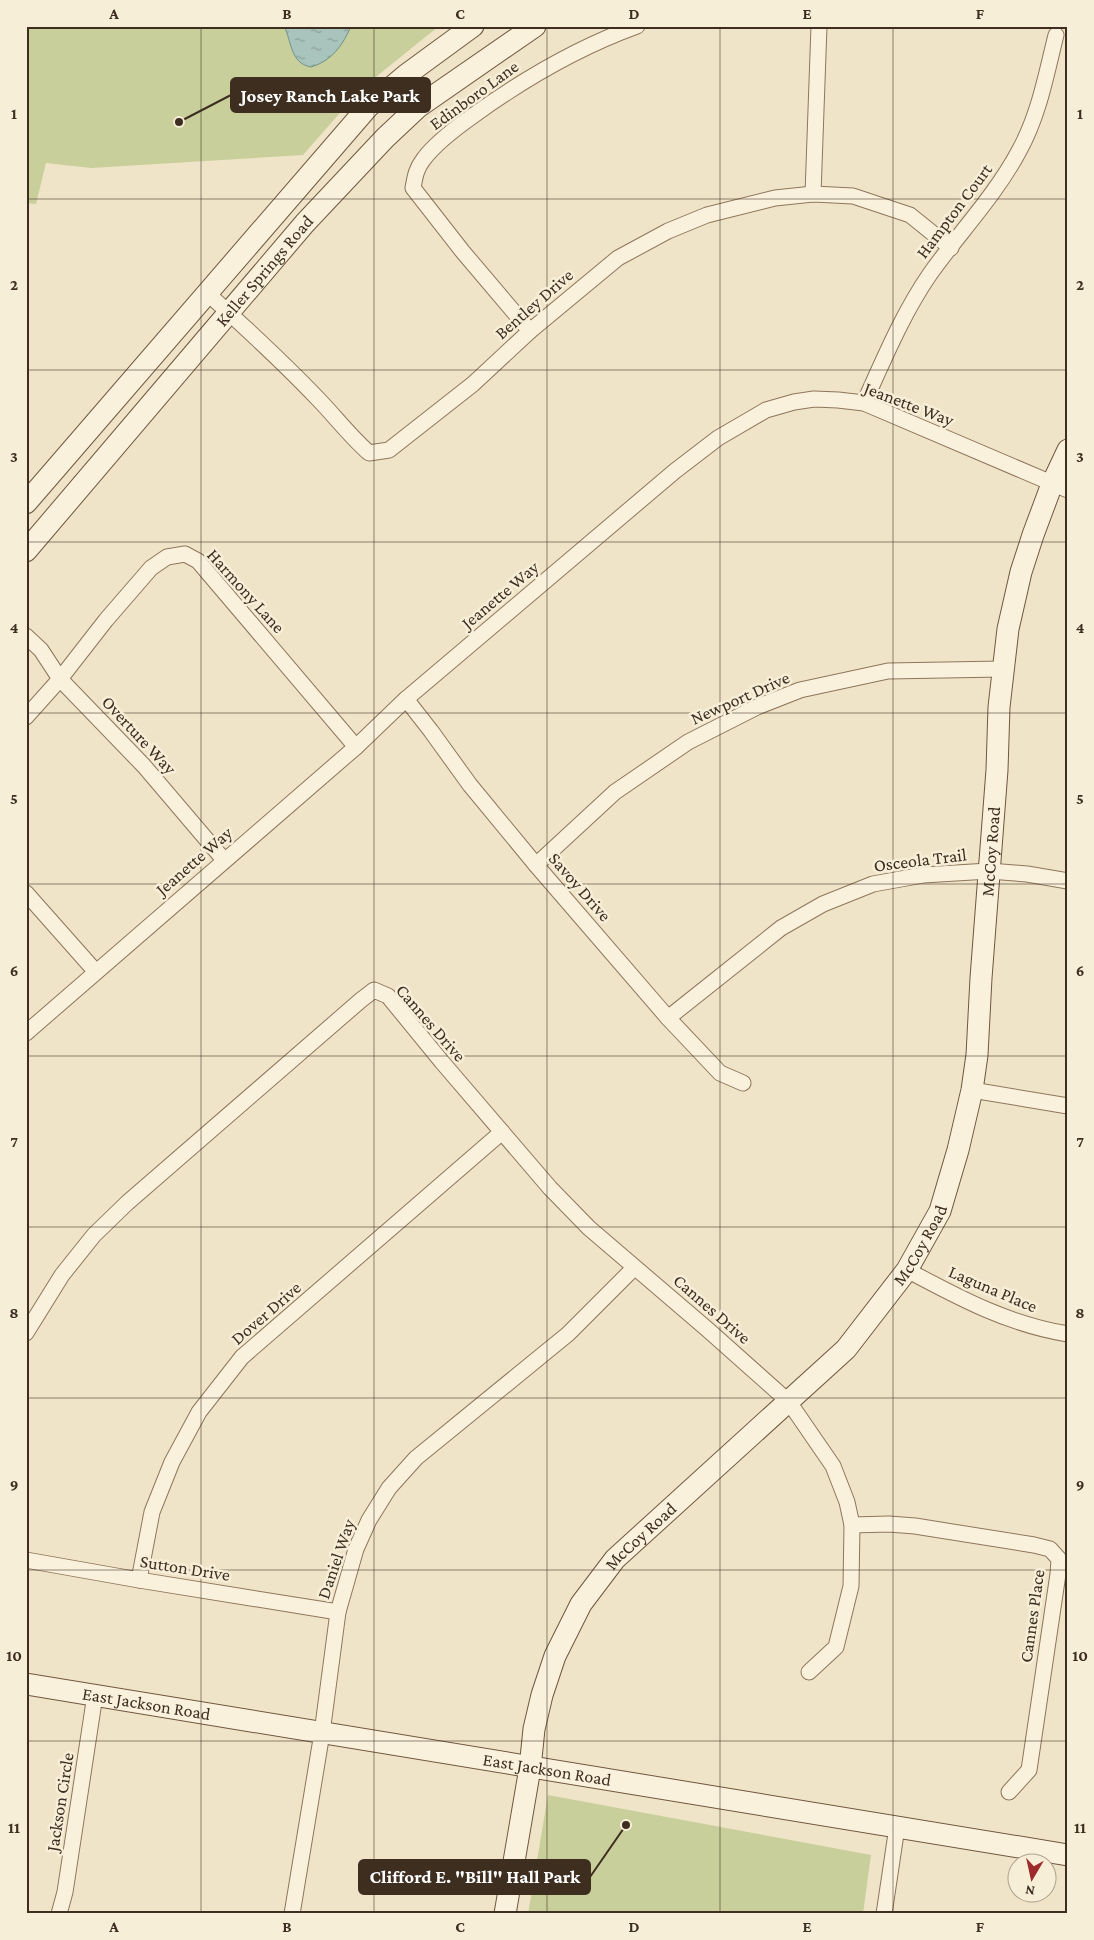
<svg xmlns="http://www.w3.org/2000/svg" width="1094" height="1940" font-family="'Crimson Pro',serif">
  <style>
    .park { fill: #c9cf9b }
    .water { fill: url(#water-ripples); stroke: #6f938a }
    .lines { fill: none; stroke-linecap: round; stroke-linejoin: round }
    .street-casing { stroke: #8d765c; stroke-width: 17 }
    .secondary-casing { stroke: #6f573f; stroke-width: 23 }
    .street { stroke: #faf1dc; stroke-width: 15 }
    .secondary { stroke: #faf1dc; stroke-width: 21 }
    .grid { fill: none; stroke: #3d2e20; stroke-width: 1; stroke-opacity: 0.55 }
    .labels { text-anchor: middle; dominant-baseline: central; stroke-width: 5; stroke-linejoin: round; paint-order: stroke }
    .street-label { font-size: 18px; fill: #3d2e20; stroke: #f7eed8 }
    .leader { fill: none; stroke: #3d2e20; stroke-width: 2 }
    .callout-dot { fill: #3d2e20; stroke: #f7eed8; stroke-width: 2 }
    .callout { fill: #3d2e20; stroke: #3d2e20; stroke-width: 2 }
    .callout-label { font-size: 19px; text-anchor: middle; font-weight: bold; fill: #fff }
    .neatline { fill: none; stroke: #3d2e20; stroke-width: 2 }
    .grid-label { font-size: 16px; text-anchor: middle; font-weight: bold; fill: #3d2e20 }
  </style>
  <defs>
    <pattern id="water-ripples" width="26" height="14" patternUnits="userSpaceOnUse" patternTransform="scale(1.25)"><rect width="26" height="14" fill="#a9c4bc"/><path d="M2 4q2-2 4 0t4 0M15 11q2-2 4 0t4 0" fill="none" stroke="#8ba098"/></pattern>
  </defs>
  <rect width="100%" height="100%" fill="#f0e4c8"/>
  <!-- park -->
  <g class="park">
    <path d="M 26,26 L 439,26 L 361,89 L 303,155 L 91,168 L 46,163 L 36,204 L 26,203 Z"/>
    <path d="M 548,1795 L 871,1855 L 863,1914 L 528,1914 Z"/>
  </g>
  <!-- water -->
  <path class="water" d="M 284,26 L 351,26 C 343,45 332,61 311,67 C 290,63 292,42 284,26 Z"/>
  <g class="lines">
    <defs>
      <g id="street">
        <path d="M 813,194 L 819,26"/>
        <path d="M 207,293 C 246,328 285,364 321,402 C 337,419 351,437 369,453 L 389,450 L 473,384 L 530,331 L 618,258 L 668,231 L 707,215 L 775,198 L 813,194 L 853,196 L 910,215 L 951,248"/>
        <path d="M 530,331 L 463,252 L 413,188 C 415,177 416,169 423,160 C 435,143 457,127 474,115 C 524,79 579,47 637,26"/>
        <path d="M 864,403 C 884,359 903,313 930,274 C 959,233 995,196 1019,151 C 1039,115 1046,75 1056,35"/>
        <path d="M 26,636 L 41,650 L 60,679 L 144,766 L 224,860"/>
        <path d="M 406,699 L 431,731 L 470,785 L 536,865 L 668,1018 L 720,1073 L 743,1083"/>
        <path d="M 26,717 L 60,679 L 106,620 L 151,568 L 167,557 L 185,554 L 198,561 L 356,747"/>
        <path d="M 536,865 L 615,792 L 688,742 L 757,707 L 800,690 L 888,671 L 1002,669"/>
        <path d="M 26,893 L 96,972"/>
        <path d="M 668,1018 L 781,928 L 823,904 L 873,884 L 923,875 L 989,871 L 1027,874 L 1068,881"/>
        <path d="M 26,1033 L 356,747 L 406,699 L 675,471 L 718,438 L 766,410 L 794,402 L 814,399 L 838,400 L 864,403 L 1068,490"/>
        <path d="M 972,1090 L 1068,1106"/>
        <path d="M 907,1270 C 959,1298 1010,1325 1068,1334"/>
        <path d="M 26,1333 L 62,1275 L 94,1235 L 127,1203 L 361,1000 L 374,990 L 388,996 L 442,1062 L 550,1188 L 589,1228 L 707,1329 L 789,1402 L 833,1466 L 847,1502 L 852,1525 L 851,1586 L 836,1647 L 809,1672"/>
        <path d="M 852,1525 L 889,1524 L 915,1526 L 1034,1545 L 1050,1549 L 1059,1559 L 1058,1574 L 1029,1770 L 1009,1792"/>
        <path d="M 26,1560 L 139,1580 L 338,1612"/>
        <path d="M 139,1580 L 152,1512 L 172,1462 L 199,1412 L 242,1357 L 502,1132"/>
        <path d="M 59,1914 L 65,1892 L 95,1695"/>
        <path d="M 292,1914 L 322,1733 L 338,1612 L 356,1549 L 369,1520 L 389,1488 L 416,1458 L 568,1334 L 634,1268"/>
        <path d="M 884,1914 L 897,1827"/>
      </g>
      <g id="secondary">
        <path d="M 26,503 L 368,107 L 406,75 L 473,26"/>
        <path id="s1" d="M 26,551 L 305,223 L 385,138 L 418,107 L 535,26"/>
        <path id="s2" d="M 26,1684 L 1068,1855"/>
        <path id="s3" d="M 505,1914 L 530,1768 L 534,1729 L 542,1695 L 555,1656 L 581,1604 L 615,1559 L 846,1349 L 907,1270 L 940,1211 L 958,1150 L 972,1090 L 977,1055 L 981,978 L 997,770 L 999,707 L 1008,629 L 1021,572 L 1033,535 L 1052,484 L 1068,450"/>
      </g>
    </defs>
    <!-- street casing -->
    <use href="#street" class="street-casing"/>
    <!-- secondary casing -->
    <use href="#secondary" class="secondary-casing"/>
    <!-- street -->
    <use href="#street" class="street"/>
    <!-- secondary -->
    <use href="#secondary" class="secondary"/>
  </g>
  <!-- grid -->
  <path class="grid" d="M 201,26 L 201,1914M 374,26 L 374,1914M 547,26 L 547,1914M 720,26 L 720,1914M 893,26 L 893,1914M 26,199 L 1068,199M 26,370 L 1068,370M 26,542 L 1068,542M 26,713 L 1068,713M 26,884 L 1068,884M 26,1056 L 1068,1056M 26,1227 L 1068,1227M 26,1398 L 1068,1398M 26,1570 L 1068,1570M 26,1741 L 1068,1741"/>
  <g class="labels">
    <!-- street labels -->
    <g class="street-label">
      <text transform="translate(474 95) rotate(-36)">Edinboro Lane</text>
      <text transform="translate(954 211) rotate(-53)">Hampton Court</text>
      <text stroke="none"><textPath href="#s1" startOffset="368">Keller Springs Road</textPath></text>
      <text transform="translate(534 304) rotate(-41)">Bentley Drive</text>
      <text transform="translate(909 404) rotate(21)">Jeanette Way</text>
      <text transform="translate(246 591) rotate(48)">Harmony Lane</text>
      <text transform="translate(500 595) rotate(-40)">Jeanette Way</text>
      <text transform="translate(740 698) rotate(-24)">Newport Drive</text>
      <text transform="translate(139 735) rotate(47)">Overture Way</text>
      <text stroke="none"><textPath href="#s3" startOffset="1222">McCoy Road</textPath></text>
      <text transform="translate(920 860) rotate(-7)">Osceola Trail</text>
      <text transform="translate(194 861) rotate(-41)">Jeanette Way</text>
      <text transform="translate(580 887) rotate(49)">Savoy Drive</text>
      <text transform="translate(431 1023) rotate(49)">Cannes Drive</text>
      <text stroke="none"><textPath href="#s3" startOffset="818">McCoy Road</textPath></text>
      <text transform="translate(993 1289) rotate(23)">Laguna Place</text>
      <text transform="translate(712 1309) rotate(41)">Cannes Drive</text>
      <text transform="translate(266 1313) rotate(-41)">Dover Drive</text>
      <text stroke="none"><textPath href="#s3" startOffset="412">McCoy Road</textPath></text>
      <text transform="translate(336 1559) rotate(-71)">Daniel Way</text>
      <text transform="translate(185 1568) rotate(9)">Sutton Drive</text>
      <text transform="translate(1032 1616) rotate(-82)">Cannes Place</text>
      <text stroke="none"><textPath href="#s2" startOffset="122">East Jackson Road</textPath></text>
      <text stroke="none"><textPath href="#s2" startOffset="528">East Jackson Road</textPath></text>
      <text transform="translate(60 1802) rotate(-81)">Jackson Circle</text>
    </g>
  </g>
  <!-- callouts -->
  <path class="leader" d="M179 122L231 95M626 1825L590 1877"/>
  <g class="callout-dot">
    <circle cx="179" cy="122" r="5"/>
    <circle cx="626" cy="1825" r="5"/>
  </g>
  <g class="callout">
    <rect x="231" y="78" width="199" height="34" rx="5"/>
    <rect x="359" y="1860" width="231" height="34" rx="5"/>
  </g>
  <g class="callout-label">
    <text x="330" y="102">Josey Ranch Lake Park</text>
    <text x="475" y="1883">Clifford E. "Bill" Hall Park</text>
  </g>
  <!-- border -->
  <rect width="1094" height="1940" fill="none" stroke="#f7eed8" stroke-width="55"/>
  <!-- north arrow -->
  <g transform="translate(1032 1878) rotate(189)"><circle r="24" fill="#f7eed8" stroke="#ada18e"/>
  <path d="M0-4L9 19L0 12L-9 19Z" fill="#9e2a2b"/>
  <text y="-8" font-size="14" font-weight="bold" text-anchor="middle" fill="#3d2e20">N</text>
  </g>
  <rect x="28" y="28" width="1038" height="1884" class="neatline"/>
  <g class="grid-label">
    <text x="114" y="19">A</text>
    <text x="287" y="19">B</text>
    <text x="460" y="19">C</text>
    <text x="634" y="19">D</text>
    <text x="807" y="19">E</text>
    <text x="980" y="19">F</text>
    <text x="14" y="119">1</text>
    <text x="1080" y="119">1</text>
    <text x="14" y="290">2</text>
    <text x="1080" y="290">2</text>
    <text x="14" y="462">3</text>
    <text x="1080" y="462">3</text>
    <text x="14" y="633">4</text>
    <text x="1080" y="633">4</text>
    <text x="14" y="804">5</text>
    <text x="1080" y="804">5</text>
    <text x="14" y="976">6</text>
    <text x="1080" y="976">6</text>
    <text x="14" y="1147">7</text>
    <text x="1080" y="1147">7</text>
    <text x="14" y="1318">8</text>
    <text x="1080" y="1318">8</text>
    <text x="14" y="1490">9</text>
    <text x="1080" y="1490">9</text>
    <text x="14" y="1661">10</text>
    <text x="1080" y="1661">10</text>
    <text x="14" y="1833">11</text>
    <text x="1080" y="1833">11</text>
    <text x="114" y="1932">A</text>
    <text x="287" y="1932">B</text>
    <text x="460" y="1932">C</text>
    <text x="634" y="1932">D</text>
    <text x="807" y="1932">E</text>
    <text x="980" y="1932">F</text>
  </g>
</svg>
